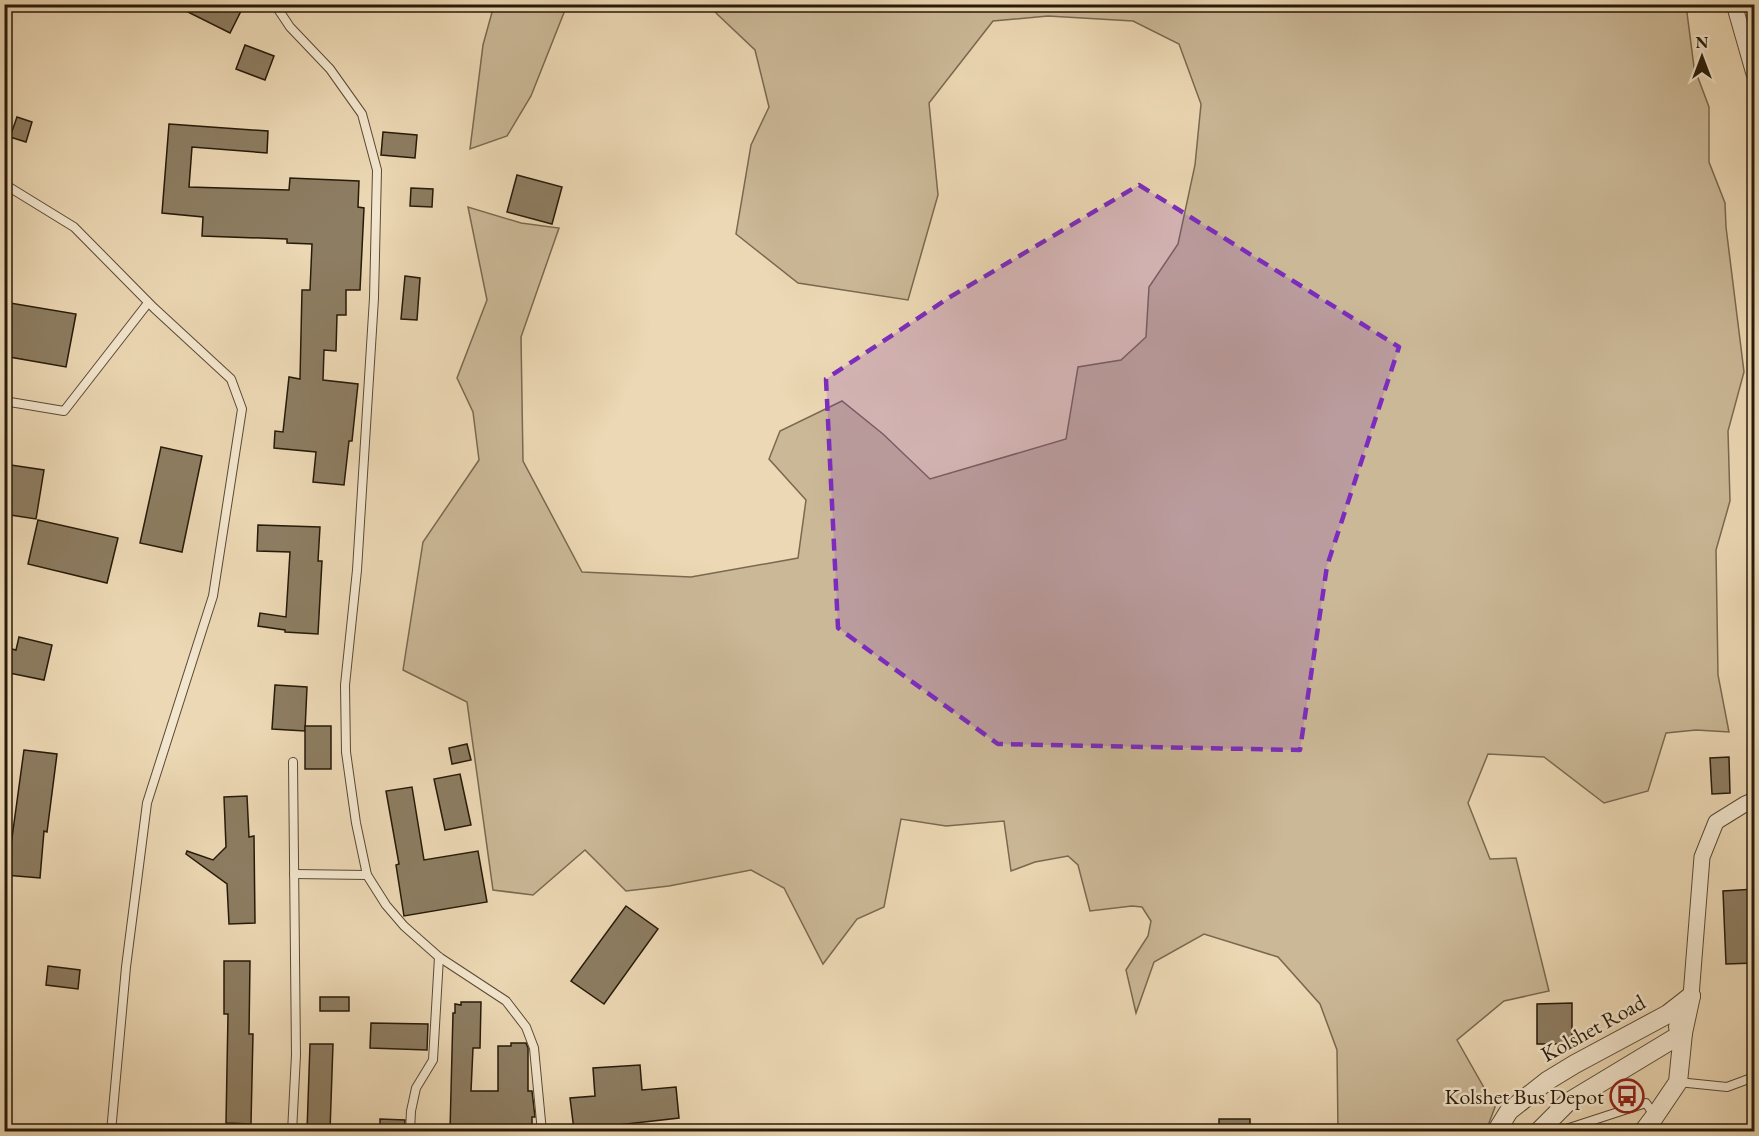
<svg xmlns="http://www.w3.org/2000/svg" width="1759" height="1136" font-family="'EB Garamond',serif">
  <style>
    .green { fill: #cbb897; stroke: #796950; stroke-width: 1.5 }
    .building { fill: #8d7d62; stroke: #271a09; stroke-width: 1.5 }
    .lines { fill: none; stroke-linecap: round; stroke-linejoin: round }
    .service-casing { stroke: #584a34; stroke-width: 10 }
    .minor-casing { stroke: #584a34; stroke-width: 17 }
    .tertiary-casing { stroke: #584a34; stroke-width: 20 }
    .service { stroke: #f3e6ce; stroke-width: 8 }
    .minor { stroke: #f3e6ce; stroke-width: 15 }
    .tertiary { stroke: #f3e6ce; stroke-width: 18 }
    .marked { fill: #7b2cbf; fill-opacity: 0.2; stroke: #7b2cbf; stroke-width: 4.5; stroke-dasharray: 12 8; stroke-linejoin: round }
    .labels { text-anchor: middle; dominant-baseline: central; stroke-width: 5; stroke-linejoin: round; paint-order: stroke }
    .street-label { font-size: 22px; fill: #271a09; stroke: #f3e6ce }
    .poi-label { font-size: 22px; fill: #271a09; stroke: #f3e6ce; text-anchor: end }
  </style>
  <rect width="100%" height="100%" fill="#ecd8b4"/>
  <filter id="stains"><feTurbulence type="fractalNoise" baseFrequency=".00333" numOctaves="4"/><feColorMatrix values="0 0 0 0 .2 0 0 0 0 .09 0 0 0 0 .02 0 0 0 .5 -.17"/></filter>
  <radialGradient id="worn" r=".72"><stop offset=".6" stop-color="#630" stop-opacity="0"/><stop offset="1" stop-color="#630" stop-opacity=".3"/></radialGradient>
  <!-- green -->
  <g class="green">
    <path d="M 494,5 L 567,5 L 531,96 L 507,136 L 470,149 L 483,45 Z"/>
    <path d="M 710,5 L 1686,5 L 1694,67 L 1709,107 L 1709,162 L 1725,203 L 1726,227 L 1744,372 L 1728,431 L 1730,501 L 1716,550 L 1718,675 L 1729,732 L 1696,730 L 1666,733 L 1648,791 L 1604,803 L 1544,757 L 1488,754 L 1468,803 L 1490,859 L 1516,858 L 1549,991 L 1504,1001 L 1457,1040 L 1495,1107 L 1486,1131 L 1338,1131 L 1337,1050 L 1320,1004 L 1278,957 L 1204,934 L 1154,962 L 1136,1013 L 1126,970 L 1148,936 L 1151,921 L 1142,907 L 1132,906 L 1090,911 L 1078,865 L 1068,856 L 1035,862 L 1011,871 L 1004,821 L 946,826 L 901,819 L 884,907 L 857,919 L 823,964 L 784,888 L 751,870 L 669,886 L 626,891 L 585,850 L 533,895 L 493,890 L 467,702 L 403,670 L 423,542 L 479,460 L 473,412 L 457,378 L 487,300 L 468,207 L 521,223 L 559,228 L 521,337 L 523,461 L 582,572 L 691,577 L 798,558 L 806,500 L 769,459 L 780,431 L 842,401 L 883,434 L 930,479 L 1066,439 L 1078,367 L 1121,360 L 1146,337 L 1149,287 L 1178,244 L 1195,165 L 1201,104 L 1179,44 L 1133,21 L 1048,16 L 993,21 L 929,103 L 938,195 L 908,300 L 798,283 L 736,234 L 751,145 L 769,107 L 755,50 L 717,14 Z"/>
  </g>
  <!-- building -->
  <g class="building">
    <path d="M 172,4 L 227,4 L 241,11 L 230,33 Z"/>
    <path d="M 245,45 L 274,56 L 265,80 L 236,69 Z"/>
    <path d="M 17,117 L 32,122 L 26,142 L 10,137 Z"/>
    <path d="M 169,124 L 268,131 L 267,153 L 192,147 L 189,187 L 289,190 L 290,178 L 359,181 L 358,207 L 364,208 L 360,290 L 346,290 L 346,315 L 337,315 L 336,351 L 324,350 L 323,380 L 358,384 L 352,441 L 349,441 L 344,485 L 313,482 L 316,452 L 274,448 L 275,431 L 283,432 L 289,377 L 300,379 L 302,290 L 310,290 L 312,244 L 287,243 L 287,239 L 202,236 L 203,217 L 162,213 Z"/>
    <path d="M 383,132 L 417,135 L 415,158 L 381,155 Z"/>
    <path d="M 517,175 L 562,187 L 552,224 L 507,212 Z"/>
    <path d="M 411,188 L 433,189 L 432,207 L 410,206 Z"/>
    <path d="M 405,276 L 420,278 L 417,320 L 401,319 Z"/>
    <path d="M 4,302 L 76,314 L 66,367 L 4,356 Z"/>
    <path d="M 161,447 L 202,456 L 182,552 L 140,543 Z"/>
    <path d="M 4,464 L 44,470 L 36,519 L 4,514 Z"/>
    <path d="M 38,520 L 118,538 L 107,583 L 28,564 Z"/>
    <path d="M 258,525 L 320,527 L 318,561 L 322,561 L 318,634 L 285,632 L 285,630 L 258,626 L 260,613 L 286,617 L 290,552 L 257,551 Z"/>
    <path d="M 19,637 L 52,645 L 44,680 L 4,672 L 4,647 L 16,650 Z"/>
    <path d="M 275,685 L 307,687 L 305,731 L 272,729 Z"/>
    <rect x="305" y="726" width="26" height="43"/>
    <path d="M 467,744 L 471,760 L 452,764 L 449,748 Z"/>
    <path d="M 24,750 L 57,754 L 47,832 L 44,831 L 40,878 L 5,875 L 7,845 L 11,845 Z"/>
    <path d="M 1729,757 L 1730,793 L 1712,794 L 1710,758 Z"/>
    <path d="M 460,774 L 471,825 L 445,830 L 434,779 Z"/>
    <path d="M 412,787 L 424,860 L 478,851 L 487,902 L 404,916 L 396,865 L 399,864 L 386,791 Z"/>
    <path d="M 247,796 L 249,837 L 254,836 L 255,923 L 229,924 L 227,884 L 186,854 L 187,851 L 213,860 L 226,847 L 224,797 Z"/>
    <path d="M 1755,889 L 1755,963 L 1726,964 L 1723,891 Z"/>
    <path d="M 626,906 L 658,929 L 604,1004 L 571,981 Z"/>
    <path d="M 224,961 L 250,961 L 249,1034 L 253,1034 L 251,1124 L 226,1123 L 228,1014 L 224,1014 Z"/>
    <path d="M 48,966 L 80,970 L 78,989 L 46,985 Z"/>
    <rect x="320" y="997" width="29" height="14"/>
    <path d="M 461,1002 L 481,1002 L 480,1048 L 473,1048 L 471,1091 L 498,1091 L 498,1046 L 511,1046 L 511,1043 L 526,1043 L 528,1048 L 528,1091 L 532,1091 L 535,1117 L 532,1117 L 532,1131 L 450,1131 L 453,1013 L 455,1013 L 455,1004 L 461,1005 Z"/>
    <path d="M 1572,1003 L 1572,1044 L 1537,1044 L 1537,1004 Z"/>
    <path d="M 371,1023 L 428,1024 L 427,1050 L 370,1048 Z"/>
    <path d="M 310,1044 L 333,1044 L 330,1131 L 307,1131 Z"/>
    <path d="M 640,1065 L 642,1090 L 676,1087 L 679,1118 L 574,1130 L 570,1098 L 595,1096 L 593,1068 Z"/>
    <path d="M 380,1119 L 405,1120 L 404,1131 L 380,1131 Z"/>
    <rect x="1219" y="1119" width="31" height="12"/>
  </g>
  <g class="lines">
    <defs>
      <g id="service">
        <path d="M 279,4 L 278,9 L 290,27 L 330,69 L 362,114 L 377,170 L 374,298 L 357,570 L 345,685 L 346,752 L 356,823 L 367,875 L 386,905 L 404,926 L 439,957 L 506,1001 L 526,1027 L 534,1048 L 542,1132"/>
        <path d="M 4,184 L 74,227 L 154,308 L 231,379 L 242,409 L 213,596 L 147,803 L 126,967 L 111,1132"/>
        <path d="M 4,401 L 64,411 L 148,303"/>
        <path d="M 294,874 L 367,875"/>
        <path d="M 1678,1082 L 1727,1087 L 1754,1077"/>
        <path d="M 1544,1129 L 1566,1129 L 1646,1103 L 1654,1115"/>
        <path d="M 292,1132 L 296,1055 L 293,762"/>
        <path d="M 410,1132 L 411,1111 L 416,1088 L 433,1060 L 439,957"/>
      </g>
      <g id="minor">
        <path d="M 1734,4 L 1754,74"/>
        <path d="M 1691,996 L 1702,857 L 1716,822 L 1745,804 L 1754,800"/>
      </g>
      <g id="tertiary">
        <path d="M 1496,1132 L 1509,1111 L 1547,1081 L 1575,1064 L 1668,1014 L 1691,996"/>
        <path d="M 1538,1132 L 1567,1103 L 1683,1033 L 1691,996"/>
        <path d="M 1643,1132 L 1655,1116 L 1678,1082 L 1683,1033 L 1678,1027"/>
      </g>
    </defs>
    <!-- service casing -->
    <use href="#service" class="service-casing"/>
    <!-- minor casing -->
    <use href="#minor" class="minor-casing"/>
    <!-- tertiary casing -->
    <use href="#tertiary" class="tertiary-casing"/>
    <!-- service -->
    <use href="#service" class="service"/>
    <!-- minor -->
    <use href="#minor" class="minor"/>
    <!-- tertiary -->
    <use href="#tertiary" class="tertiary"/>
  </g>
  <!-- marked area -->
  <path class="marked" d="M 1139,185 L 1399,347 L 1327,566 L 1300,750 L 998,744 L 838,628 L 826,379 L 950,297 Z"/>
  <!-- icons -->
  <defs>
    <symbol id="bus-ring" viewBox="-11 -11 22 22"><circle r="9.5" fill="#f3e6ce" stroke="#8f2418" stroke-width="1.5"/><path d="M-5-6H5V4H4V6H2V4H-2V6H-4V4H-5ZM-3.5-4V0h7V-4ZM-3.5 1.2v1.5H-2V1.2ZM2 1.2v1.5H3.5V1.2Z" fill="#8f2418"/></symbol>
  </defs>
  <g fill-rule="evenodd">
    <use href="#bus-ring" x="1608" y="1077" width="38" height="38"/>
  </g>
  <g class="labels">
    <!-- street labels -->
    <g class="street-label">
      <text transform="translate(1593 1028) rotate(-29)">Kolshet Road</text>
    </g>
    <!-- poi labels -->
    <g class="poi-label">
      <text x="1604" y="1096">Kolshet Bus Depot</text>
    </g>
  </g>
  <!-- margin -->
  <rect width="1759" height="1136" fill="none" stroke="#ecd8b4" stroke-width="24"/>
  <rect x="6" y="6" width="1747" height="1124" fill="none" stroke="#271a09" stroke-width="3"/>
  <rect x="12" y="12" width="1735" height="1112" fill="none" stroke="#271a09" stroke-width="1.5"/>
  <!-- north arrow -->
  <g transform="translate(1702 57)" stroke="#f3e6ce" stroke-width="4.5" paint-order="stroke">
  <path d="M0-4.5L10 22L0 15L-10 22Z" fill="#271a09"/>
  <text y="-9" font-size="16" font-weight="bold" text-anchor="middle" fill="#271a09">N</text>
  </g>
  <rect width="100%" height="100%" filter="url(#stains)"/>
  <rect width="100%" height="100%" fill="url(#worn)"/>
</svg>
